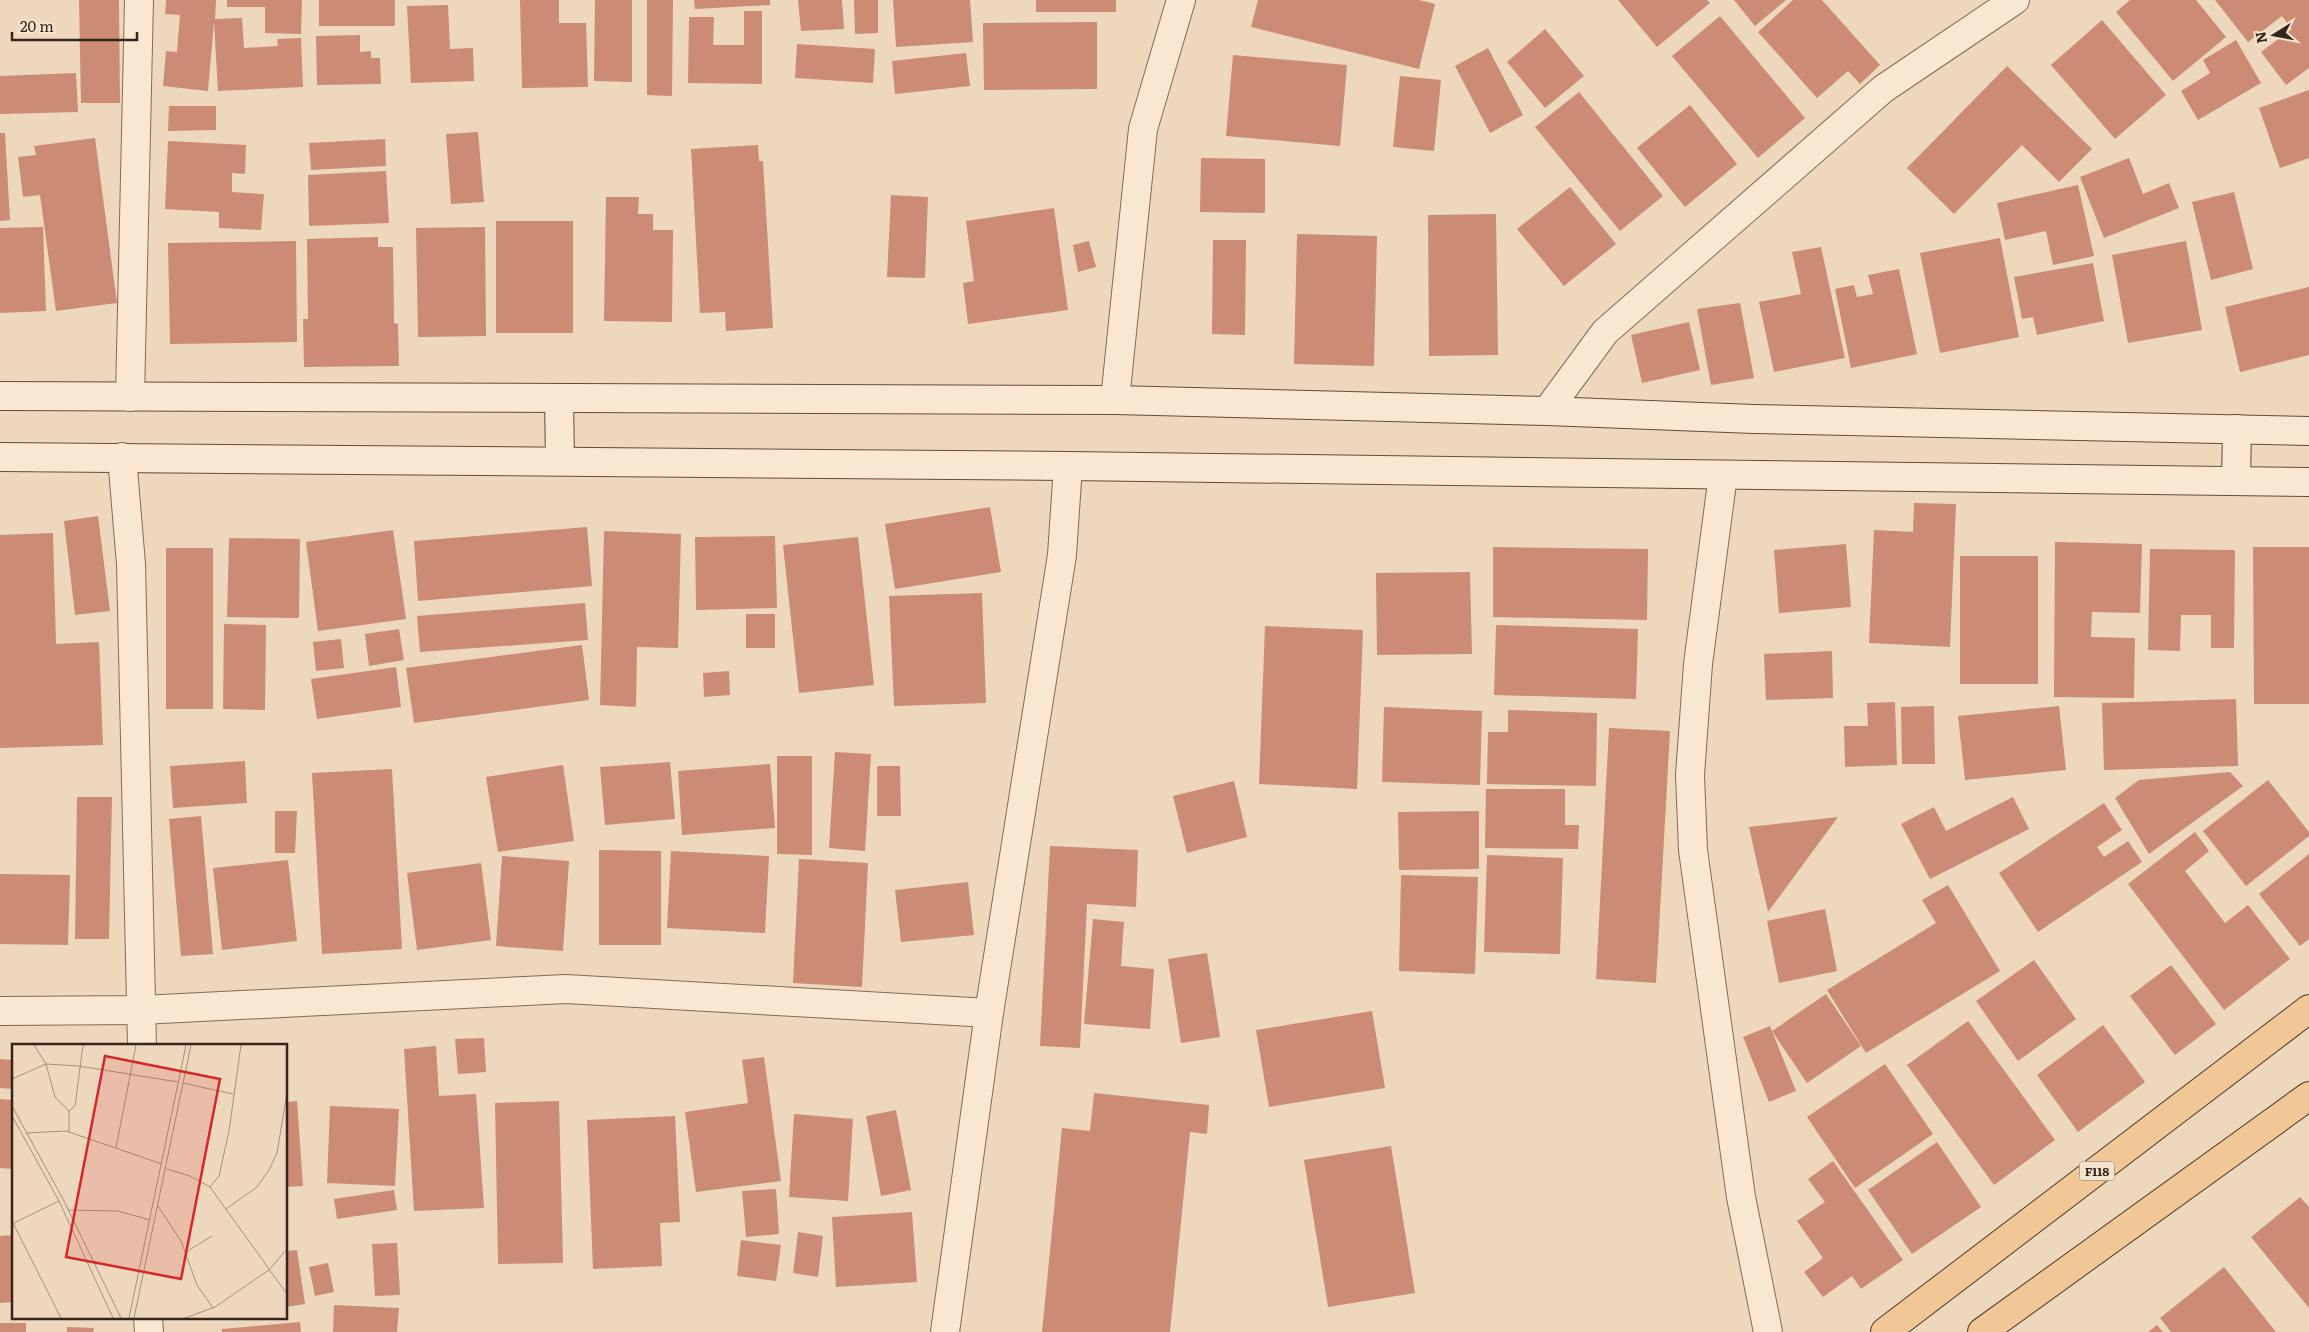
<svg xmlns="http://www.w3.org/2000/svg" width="2309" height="1332" font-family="Literata,serif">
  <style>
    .building { fill: #cb8b74 }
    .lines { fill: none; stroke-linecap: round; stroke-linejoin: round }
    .minor-casing { stroke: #856957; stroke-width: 30 }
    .secondary-casing { stroke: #674a3a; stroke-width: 30 }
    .primary-casing { stroke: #52382c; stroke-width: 30 }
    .minor { stroke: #f8e7d1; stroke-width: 28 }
    .secondary { stroke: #f8e7d1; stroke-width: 28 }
    .primary { stroke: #f1c795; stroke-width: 28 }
    .labels { text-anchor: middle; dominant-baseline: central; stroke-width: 5; stroke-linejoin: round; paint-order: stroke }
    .shield { fill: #f5e4cd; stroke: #6e5e51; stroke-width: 1 }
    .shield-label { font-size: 12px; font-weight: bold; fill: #34241c }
    .inset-road { fill: none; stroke: #a3907d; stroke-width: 1 }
    .view { fill: #d62828; fill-opacity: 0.15; stroke: #d62828; stroke-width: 2.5 }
    .inset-edge { fill: none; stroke: #34241c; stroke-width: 2.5 }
  </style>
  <rect width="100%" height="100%" fill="#edd8be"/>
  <!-- building -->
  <g class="building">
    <path d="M 79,0 L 119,0 L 120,103 L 81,103 Z"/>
    <path d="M 166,0 L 216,0 L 215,19 L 242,18 L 244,48 L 278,46 L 277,39 L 301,38 L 303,87 L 218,91 L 214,22 L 208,91 L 163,86 L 166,51 L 177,52 L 180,15 L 165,14 Z"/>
    <path d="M 227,0 L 302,0 L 301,34 L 265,33 L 265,7 L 227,7 Z"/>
    <rect x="319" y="0" width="76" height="26"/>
    <path d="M 520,0 L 559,0 L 559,23 L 586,23 L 588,87 L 522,88 Z"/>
    <path d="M 595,0 L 632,0 L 632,82 L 594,81 Z"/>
    <path d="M 647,0 L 673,0 L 672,96 L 647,95 Z"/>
    <path d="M 694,0 L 770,0 L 770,5 L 695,9 Z"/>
    <path d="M 798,0 L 842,0 L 844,29 L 801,31 Z"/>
    <path d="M 854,0 L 878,0 L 878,33 L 855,34 Z"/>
    <path d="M 893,0 L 970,0 L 973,42 L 896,47 Z"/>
    <rect x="1036" y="0" width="80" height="12"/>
    <path d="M 1258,0 L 1419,0 L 1435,4 L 1419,69 L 1251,27 Z"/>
    <path d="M 1618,0 L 1707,0 L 1710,3 L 1657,47 Z"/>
    <path d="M 1734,0 L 1786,0 L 1755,26 Z"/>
    <path d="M 1793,0 L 1822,0 L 1880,65 L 1860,84 L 1848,71 L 1817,98 L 1758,32 Z"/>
    <path d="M 2130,0 L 2196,0 L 2226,37 L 2173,81 L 2116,12 Z"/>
    <path d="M 2215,0 L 2309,0 L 2309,68 L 2286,85 L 2261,52 L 2292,29 L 2282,16 L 2248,42 Z"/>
    <path d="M 448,5 L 450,49 L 473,48 L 474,81 L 411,83 L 407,6 Z"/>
    <path d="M 744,11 L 762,11 L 762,84 L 688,83 L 689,17 L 714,17 L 713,45 L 744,45 Z"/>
    <path d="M 1720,16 L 1805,118 L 1758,158 L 1672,56 Z"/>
    <path d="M 2102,20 L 2166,95 L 2115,139 L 2051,65 Z"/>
    <path d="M 1097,22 L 1097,89 L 984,90 L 983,23 Z"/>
    <path d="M 1545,29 L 1584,76 L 1545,108 L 1507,62 Z"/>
    <path d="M 360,35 L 360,52 L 371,51 L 371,58 L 380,58 L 381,84 L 317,85 L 316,36 Z"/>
    <path d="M 2236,40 L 2261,83 L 2198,120 L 2181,91 L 2210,73 L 2203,60 Z"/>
    <path d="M 797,44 L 875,49 L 873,83 L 795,78 Z"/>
    <path d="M 1488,48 L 1523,115 L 1490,133 L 1455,66 Z"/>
    <path d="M 966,53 L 970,86 L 895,94 L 892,61 Z"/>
    <path d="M 1233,55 L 1347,65 L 1340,146 L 1226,136 Z"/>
    <path d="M 2007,66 L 2092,149 L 2059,182 L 2022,145 L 1954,214 L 1907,168 Z"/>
    <path d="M 76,73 L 78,112 L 0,114 L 0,76 Z"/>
    <path d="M 1400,76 L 1441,80 L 1434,151 L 1393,147 Z"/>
    <path d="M 2309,90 L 2309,158 L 2280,168 L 2259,108 Z"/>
    <path d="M 1579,92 L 1663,196 L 1620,231 L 1535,127 Z"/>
    <path d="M 1690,105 L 1737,164 L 1685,207 L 1637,148 Z"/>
    <path d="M 169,106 L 216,106 L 216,130 L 168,131 Z"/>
    <path d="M 478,132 L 484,202 L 451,204 L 446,134 Z"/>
    <path d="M 0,133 L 5,133 L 10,220 L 0,221 Z"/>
    <path d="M 95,138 L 117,303 L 56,311 L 40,195 L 23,197 L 18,157 L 36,155 L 34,146 Z"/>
    <path d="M 385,139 L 386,166 L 311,170 L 309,143 Z"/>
    <path d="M 168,141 L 246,145 L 245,174 L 232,173 L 232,192 L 264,194 L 261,230 L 219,228 L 219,212 L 165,209 Z"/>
    <path d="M 758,145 L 759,161 L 763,161 L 773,328 L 726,331 L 725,312 L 700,313 L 691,149 Z"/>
    <path d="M 1201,158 L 1265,159 L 1265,213 L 1200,212 Z"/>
    <path d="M 2129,158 L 2143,194 L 2169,183 L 2179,208 L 2104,238 L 2080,177 Z"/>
    <path d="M 386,171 L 389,223 L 309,226 L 308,175 Z"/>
    <path d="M 2078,185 L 2094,256 L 2053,265 L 2046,231 L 2005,240 L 1997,203 Z"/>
    <path d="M 1570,187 L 1616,244 L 1564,286 L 1517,229 Z"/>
    <path d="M 2234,192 L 2253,269 L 2211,280 L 2192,202 Z"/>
    <path d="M 891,195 L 928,197 L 925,278 L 887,277 Z"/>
    <path d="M 606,197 L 639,197 L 638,214 L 653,214 L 653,230 L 673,230 L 672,322 L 604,321 Z"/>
    <path d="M 1054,208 L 1068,310 L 968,324 L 963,283 L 974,281 L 966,221 Z"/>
    <path d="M 1496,214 L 1498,355 L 1429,356 L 1428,215 Z"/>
    <rect x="496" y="221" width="77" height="112"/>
    <path d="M 43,227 L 46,311 L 0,313 L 0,228 Z"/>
    <path d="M 485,227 L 486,336 L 418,337 L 416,228 Z"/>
    <path d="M 1297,234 L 1377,236 L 1374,366 L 1294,364 Z"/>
    <path d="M 378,237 L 378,247 L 393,247 L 394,323 L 398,324 L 399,366 L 304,367 L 303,319 L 308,319 L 307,239 Z"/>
    <path d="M 2000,238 L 2019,337 L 1940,353 L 1920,253 Z"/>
    <path d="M 1213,240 L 1246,240 L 1245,335 L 1212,334 Z"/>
    <path d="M 296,241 L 297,342 L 170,344 L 168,243 Z"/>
    <path d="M 1089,241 L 1096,267 L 1078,272 L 1073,245 Z"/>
    <path d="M 2186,241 L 2202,330 L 2128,343 L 2112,255 Z"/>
    <path d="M 1821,247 L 1845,358 L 1774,372 L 1759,302 L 1801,294 L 1792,252 Z"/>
    <path d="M 2093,263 L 2104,321 L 2037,335 L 2033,317 L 2022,319 L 2014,277 Z"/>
    <path d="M 1899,269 L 1917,354 L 1851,368 L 1835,289 L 1854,285 L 1857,297 L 1873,294 L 1868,275 Z"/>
    <path d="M 2309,287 L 2309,355 L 2240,372 L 2225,307 Z"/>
    <path d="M 1740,303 L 1754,378 L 1711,385 L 1697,309 Z"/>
    <path d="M 1689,322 L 1700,370 L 1642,383 L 1631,335 Z"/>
    <path d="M 1914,503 L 1956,504 L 1950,647 L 1869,643 L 1874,530 L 1913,532 Z"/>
    <path d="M 990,507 L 1001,572 L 895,589 L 885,524 Z"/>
    <path d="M 98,516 L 110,611 L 75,615 L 64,521 Z"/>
    <path d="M 587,527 L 592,586 L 418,601 L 414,541 Z"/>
    <path d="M 393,530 L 406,619 L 318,631 L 306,542 Z"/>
    <path d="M 604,531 L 681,534 L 678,648 L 637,647 L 636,707 L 600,705 Z"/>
    <path d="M 53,533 L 56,644 L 99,642 L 103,745 L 0,748 L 0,535 Z"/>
    <path d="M 775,536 L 777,608 L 696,610 L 695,537 Z"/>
    <path d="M 858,537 L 874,685 L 799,693 L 783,545 Z"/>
    <path d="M 229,538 L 300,539 L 299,618 L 227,617 Z"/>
    <path d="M 2055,542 L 2142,544 L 2140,613 L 2092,612 L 2091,637 L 2135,638 L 2134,698 L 2054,697 Z"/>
    <path d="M 1846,544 L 1851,607 L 1779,613 L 1774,550 Z"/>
    <path d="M 1493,547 L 1648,549 L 1647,620 L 1493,617 Z"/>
    <path d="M 2253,547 L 2309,547 L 2309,704 L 2254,704 Z"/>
    <rect x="166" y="548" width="47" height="161"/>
    <path d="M 2150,549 L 2235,550 L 2234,648 L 2211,648 L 2211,615 L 2181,615 L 2180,651 L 2148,650 Z"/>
    <rect x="1960" y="556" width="78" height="128"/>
    <path d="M 1470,572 L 1472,654 L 1377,655 L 1376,573 Z"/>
    <path d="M 982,593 L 986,703 L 894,706 L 889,596 Z"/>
    <path d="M 585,603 L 588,640 L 420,652 L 417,616 Z"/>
    <rect x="746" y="614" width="29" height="34"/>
    <path d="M 224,624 L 266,625 L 265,710 L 223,709 Z"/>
    <path d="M 1496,625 L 1638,629 L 1636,699 L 1494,695 Z"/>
    <path d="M 1265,626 L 1363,630 L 1357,789 L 1259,784 Z"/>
    <path d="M 399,629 L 404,660 L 369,666 L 365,634 Z"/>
    <path d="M 341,639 L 344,668 L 316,671 L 313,642 Z"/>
    <path d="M 582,645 L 589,700 L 414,723 L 406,668 Z"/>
    <path d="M 1832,651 L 1833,698 L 1766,700 L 1764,654 Z"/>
    <path d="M 396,667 L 401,707 L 317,719 L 311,679 Z"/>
    <path d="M 729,671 L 730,695 L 704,697 L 703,673 Z"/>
    <path d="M 2236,699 L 2238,766 L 2104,770 L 2102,703 Z"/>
    <path d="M 1895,702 L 1897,765 L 1845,767 L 1844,726 L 1868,726 L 1867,703 Z"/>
    <path d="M 1934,706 L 1935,764 L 1902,764 L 1901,707 Z"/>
    <path d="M 2059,706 L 2066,770 L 1965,780 L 1958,716 Z"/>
    <path d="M 1384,707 L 1482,711 L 1480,785 L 1382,782 Z"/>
    <path d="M 1508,710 L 1597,713 L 1596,786 L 1487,784 L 1488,732 L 1508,732 Z"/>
    <path d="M 1609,728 L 1670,731 L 1656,983 L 1596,979 Z"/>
    <path d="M 835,752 L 871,754 L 865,851 L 829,848 Z"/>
    <path d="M 777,756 L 812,756 L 812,855 L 777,854 Z"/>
    <path d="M 245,761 L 247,803 L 173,808 L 170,766 Z"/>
    <path d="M 670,762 L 675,819 L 605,825 L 600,767 Z"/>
    <path d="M 770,764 L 775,828 L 682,835 L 678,771 Z"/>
    <path d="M 563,765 L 574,841 L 498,852 L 486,777 Z"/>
    <path d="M 877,766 L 900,766 L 901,816 L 877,816 Z"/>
    <path d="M 392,769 L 402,949 L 322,954 L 312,773 Z"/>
    <path d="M 2230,772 L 2243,786 L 2149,854 L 2115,798 L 2139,780 Z"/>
    <path d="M 2268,780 L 2309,832 L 2309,836 L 2246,886 L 2203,831 Z"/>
    <path d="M 1234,781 L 1247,837 L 1187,853 L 1173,796 Z"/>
    <path d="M 1486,789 L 1565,789 L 1565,825 L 1579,825 L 1578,849 L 1485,848 Z"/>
    <path d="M 77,797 L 112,797 L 109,939 L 75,939 Z"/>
    <path d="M 2013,797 L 2029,829 L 1930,879 L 1901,824 L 1934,807 L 1946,831 Z"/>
    <path d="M 2104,803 L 2122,830 L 2097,847 L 2104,857 L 2128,841 L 2142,862 L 2038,932 L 1999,873 Z"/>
    <path d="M 275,811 L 297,811 L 295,853 L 275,853 Z"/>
    <path d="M 1479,811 L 1479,869 L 1399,870 L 1398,812 Z"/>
    <path d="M 201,816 L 213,954 L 181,956 L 169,819 Z"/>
    <path d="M 1838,817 L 1768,912 L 1749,827 Z"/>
    <path d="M 2195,832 L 2209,851 L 2185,871 L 2225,923 L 2248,905 L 2290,959 L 2224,1010 L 2128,884 Z"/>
    <path d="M 1050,846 L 1138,850 L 1136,907 L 1087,904 L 1080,1048 L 1040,1046 Z"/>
    <path d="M 599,850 L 661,851 L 661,945 L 599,945 Z"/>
    <path d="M 671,851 L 769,856 L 765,933 L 667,928 Z"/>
    <path d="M 2309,854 L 2309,939 L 2300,946 L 2259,894 Z"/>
    <path d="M 1487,855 L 1563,858 L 1560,954 L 1484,952 Z"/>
    <path d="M 502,856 L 569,861 L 563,951 L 496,946 Z"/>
    <path d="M 799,859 L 868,863 L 862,987 L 793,983 Z"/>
    <path d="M 288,860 L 297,941 L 222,950 L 213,868 Z"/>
    <path d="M 481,863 L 491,940 L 417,950 L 407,873 Z"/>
    <path d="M 0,874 L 70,875 L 68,945 L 0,944 Z"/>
    <path d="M 1401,875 L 1478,877 L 1475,974 L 1399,971 Z"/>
    <path d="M 968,882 L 974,935 L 901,942 L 895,890 Z"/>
    <path d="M 1948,885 L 2000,971 L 1866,1053 L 1827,990 L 1936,923 L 1922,900 Z"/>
    <path d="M 1825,909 L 1837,971 L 1779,983 L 1767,921 Z"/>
    <path d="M 1093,919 L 1124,922 L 1121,966 L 1154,969 L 1150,1029 L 1084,1024 Z"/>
    <path d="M 1207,953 L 1220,1037 L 1181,1043 L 1168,959 Z"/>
    <path d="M 2034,960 L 2076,1019 L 2018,1061 L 1976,1001 Z"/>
    <path d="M 2171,965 L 2216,1024 L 2175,1055 L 2130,996 Z"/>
    <path d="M 1826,994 L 1861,1046 L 1807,1083 L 1772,1031 Z"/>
    <path d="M 1372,1011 L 1385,1088 L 1269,1107 L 1256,1030 Z"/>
    <path d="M 1968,1021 L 2055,1140 L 1994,1185 L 1907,1065 Z"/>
    <path d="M 2103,1025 L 2145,1082 L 2078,1132 L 2037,1075 Z"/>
    <path d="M 1770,1026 L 1796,1091 L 1769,1102 L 1743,1037 Z"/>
    <path d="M 484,1038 L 486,1072 L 458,1074 L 455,1039 Z"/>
    <path d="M 436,1046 L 439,1096 L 476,1094 L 484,1208 L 414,1211 L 404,1049 Z"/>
    <path d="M 764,1057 L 781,1181 L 696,1192 L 685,1112 L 748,1103 L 742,1060 Z"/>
    <path d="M 0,1059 L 14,1060 L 14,1089 L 0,1088 Z"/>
    <path d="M 1885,1064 L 1933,1134 L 1855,1188 L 1807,1117 Z"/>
    <path d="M 1094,1093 L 1209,1105 L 1207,1134 L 1190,1132 L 1170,1332 L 1042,1332 L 1062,1128 L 1090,1131 Z"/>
    <path d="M 0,1099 L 14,1100 L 14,1169 L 0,1168 Z"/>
    <path d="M 297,1101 L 303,1186 L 286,1187 L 286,1102 Z"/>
    <path d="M 559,1101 L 563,1263 L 498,1264 L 495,1103 Z"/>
    <path d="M 330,1106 L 399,1109 L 395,1186 L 327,1183 Z"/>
    <path d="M 896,1110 L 911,1190 L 881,1196 L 866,1116 Z"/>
    <path d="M 794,1114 L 853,1119 L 848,1201 L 789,1197 Z"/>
    <path d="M 675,1116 L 680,1222 L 660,1223 L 662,1266 L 593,1269 L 587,1120 Z"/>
    <path d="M 1937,1142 L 1981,1207 L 1912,1254 L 1868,1190 Z"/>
    <path d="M 1391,1146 L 1415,1293 L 1328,1307 L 1304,1160 Z"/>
    <path d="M 1833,1161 L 1903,1260 L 1861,1289 L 1852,1276 L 1823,1297 L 1804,1272 L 1823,1258 L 1797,1221 L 1825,1202 L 1808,1179 Z"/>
    <path d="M 776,1189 L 779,1234 L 746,1237 L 742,1191 Z"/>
    <path d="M 394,1190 L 397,1210 L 337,1219 L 334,1199 Z"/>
    <path d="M 2300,1197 L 2309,1207 L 2309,1308 L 2251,1237 Z"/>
    <path d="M 912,1212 L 917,1282 L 836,1287 L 832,1217 Z"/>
    <path d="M 798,1232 L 823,1236 L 818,1277 L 793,1273 Z"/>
    <path d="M 14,1235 L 14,1302 L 0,1303 L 0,1236 Z"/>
    <path d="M 741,1240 L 781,1245 L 776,1281 L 737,1276 Z"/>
    <path d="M 397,1243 L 400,1295 L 375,1296 L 372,1244 Z"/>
    <path d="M 297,1250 L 305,1304 L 286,1307 L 286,1251 Z"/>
    <path d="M 328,1263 L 334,1292 L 315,1296 L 309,1267 Z"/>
    <path d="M 2224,1267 L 2276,1332 L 2171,1332 L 2160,1318 Z"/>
    <path d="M 334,1305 L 399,1308 L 397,1332 L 333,1332 Z"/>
    <path d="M 300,1322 L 301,1332 L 222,1332 L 222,1329 Z"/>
    <rect x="0" y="1323" width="26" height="9"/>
    <path d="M 2157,1325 L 2163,1332 L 2148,1332 Z"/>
    <path d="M 67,1327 L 94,1328 L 93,1332 L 67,1332 Z"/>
  </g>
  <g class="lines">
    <defs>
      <g id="minor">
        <path d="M 130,397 L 139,0"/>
        <path d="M 1115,400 L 1143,129 L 1181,0"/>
        <path d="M 1547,411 L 1605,332 L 1883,89 L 2015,0"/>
        <path d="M 122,457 L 131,564 L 142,1046"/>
        <path d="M 1723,475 L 1698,664 L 1690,775 L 1693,850 L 1741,1197 L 1768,1332"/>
        <path d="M 0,1011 L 141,1010 L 566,989 L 989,1013"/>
        <path d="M 148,1318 L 149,1332"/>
        <path d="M 945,1332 L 989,1013 L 1062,555 L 1068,466"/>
      </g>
      <g id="secondary">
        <path d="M 0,396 L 1115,400 L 1547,411 L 1754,419 L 2309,431"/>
        <path d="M 559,398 L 560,461"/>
        <path d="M 0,457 L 1068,466 L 2309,482"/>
        <path d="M 2236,481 L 2237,429"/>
      </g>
      <g id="primary">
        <path d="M 1885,1332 L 2309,1009"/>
        <path d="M 1982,1332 L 2309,1096"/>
      </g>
    </defs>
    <!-- minor casing -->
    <use href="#minor" class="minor-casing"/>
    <!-- secondary casing -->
    <use href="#secondary" class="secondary-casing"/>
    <!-- primary casing -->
    <use href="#primary" class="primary-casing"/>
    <!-- minor -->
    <use href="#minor" class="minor"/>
    <!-- secondary -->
    <use href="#secondary" class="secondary"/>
    <!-- primary -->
    <use href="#primary" class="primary"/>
  </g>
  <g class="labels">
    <!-- shield labels -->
    <rect class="shield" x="2079.5" y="1161.5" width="35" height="19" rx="4"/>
    <g class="shield-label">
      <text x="2097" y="1171">F118</text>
    </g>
  </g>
  <!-- overview -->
  <g transform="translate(12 1044)">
    <rect width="275" height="275" fill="#edd8be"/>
    <path class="inset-road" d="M 22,1 L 34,20 L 43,53 L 57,67M 0,35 L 34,20 L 67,22 L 166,38M 171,39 L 221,50M 0,62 L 51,155 L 109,274M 57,67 L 63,62 L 71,1M 57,67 L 57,88M 0,72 L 47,157 L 101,274M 14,89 L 54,87 L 150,120M 104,104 L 124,1M 155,125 L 178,132 L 198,143 L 275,250M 198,143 L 207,132 L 217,87 L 229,1M 146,162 L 169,197 L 185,241 L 201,264M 214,165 L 245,143 L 257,126 L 265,109 L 275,49M 56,166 L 106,167 L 138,176M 1,179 L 49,274M 0,180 L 47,157M 174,208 L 200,192M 117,274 L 174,1M 122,274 L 179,1M 173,274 L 203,263 L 257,226 L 275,205"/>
    <path class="view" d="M 93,12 L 208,35 L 169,235 L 54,213 Z"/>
    <rect width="275" height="275" class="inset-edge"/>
  </g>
  <!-- north arrow -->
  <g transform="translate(2274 35) rotate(259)" stroke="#f5e4cd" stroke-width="4" paint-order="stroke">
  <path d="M0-4L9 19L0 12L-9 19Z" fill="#34241c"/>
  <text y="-8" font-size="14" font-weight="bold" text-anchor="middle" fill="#34241c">N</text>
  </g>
  <!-- scale -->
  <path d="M12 32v8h125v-8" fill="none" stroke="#34241c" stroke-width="2.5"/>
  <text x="20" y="32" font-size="15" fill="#34241c" stroke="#f5e4cd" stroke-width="4" paint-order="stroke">20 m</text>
</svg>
